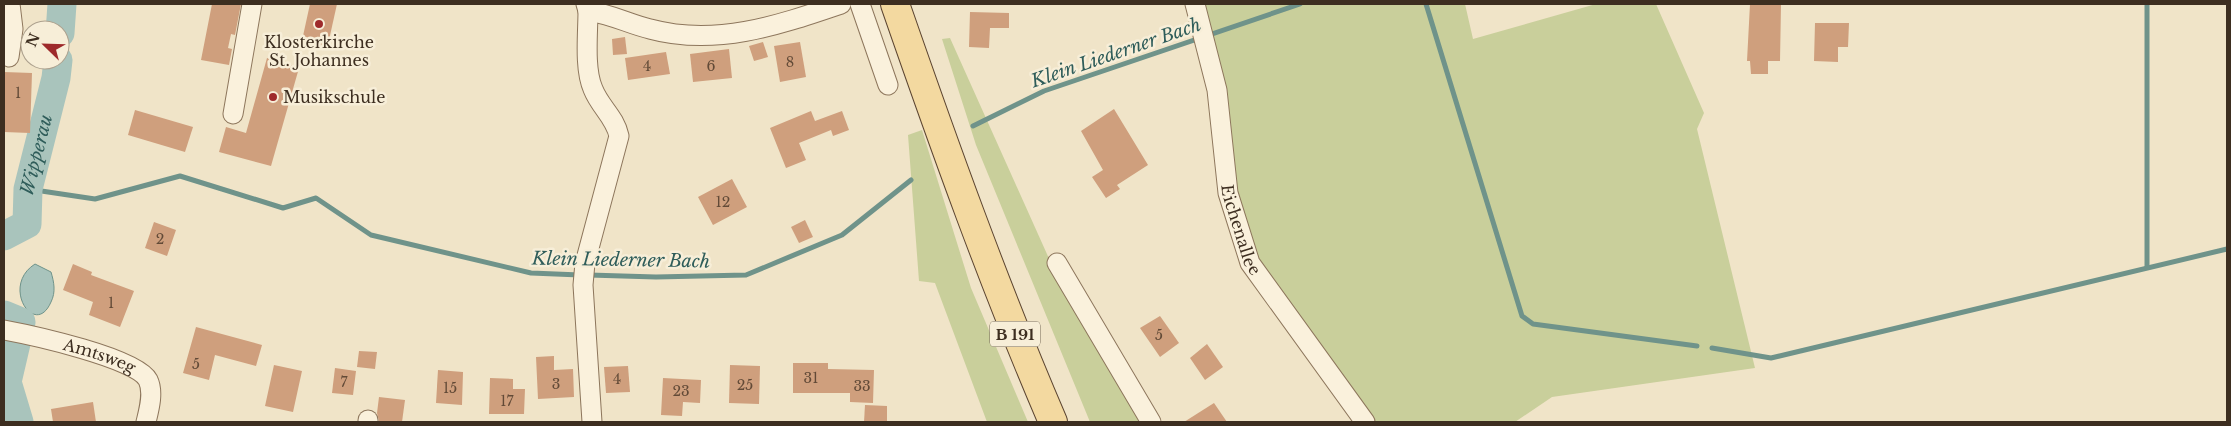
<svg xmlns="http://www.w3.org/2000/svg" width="2231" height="426" font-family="'Libre Baskerville',serif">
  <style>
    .green { fill: #c9cf9b }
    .water { fill: #a9c4bc; stroke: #6f938a }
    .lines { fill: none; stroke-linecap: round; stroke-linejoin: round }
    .stream { stroke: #6f938a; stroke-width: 5 }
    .river { stroke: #a9c4bc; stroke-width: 29 }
    .building { fill: #cf9f7d }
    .minor-casing { stroke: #8d765c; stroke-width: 21 }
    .primary-casing { stroke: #5b4430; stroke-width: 30 }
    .minor { stroke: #faf1dc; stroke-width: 19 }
    .primary { stroke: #f3d9a0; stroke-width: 28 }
    .poi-dot { fill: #9e2a2b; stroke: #f7eed8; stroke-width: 2 }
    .labels { text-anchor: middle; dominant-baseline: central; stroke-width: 5; stroke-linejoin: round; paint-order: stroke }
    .number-label { font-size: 14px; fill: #624a37 }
    .shield { fill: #f7eed8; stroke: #756857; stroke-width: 1 }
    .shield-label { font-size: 15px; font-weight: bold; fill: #3d2e20 }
    .poi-label { font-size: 16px; fill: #3d2e20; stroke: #f7eed8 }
    .street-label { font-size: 16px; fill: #3d2e20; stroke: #f7eed8 }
    .water-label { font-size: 18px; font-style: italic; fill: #2f5d5a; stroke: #f7eed8 }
  </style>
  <rect width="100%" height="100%" fill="#f0e4c8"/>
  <!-- green -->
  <g class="green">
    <path d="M 1203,4 L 1465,4 L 1473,39 L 1596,4 L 1656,4 L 1704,113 L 1697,129 L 1755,368 L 1552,397 L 1515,422 L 1374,422 L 1256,259 L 1234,189 Z"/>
    <path d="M 950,38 L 1051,263 L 1145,422 L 1090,422 L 976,145 L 942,39 Z"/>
    <path d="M 922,130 L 971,288 L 1028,422 L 987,422 L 935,283 L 919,281 L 908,135 Z"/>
  </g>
  <!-- water -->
  <path class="water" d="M 35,264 L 51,272 C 54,282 56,292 51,302 C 35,339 0,286 35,264 Z"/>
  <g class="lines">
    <!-- stream -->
    <g class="stream">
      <path d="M 1426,4 L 1522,316 L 1533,324 L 1697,346"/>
      <path d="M 973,126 L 1044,91 L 1300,4"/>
      <path d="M 28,189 L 95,199 L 180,176 L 283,208 L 316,198 L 371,235 L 531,273 L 580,275"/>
      <path d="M 2147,267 L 2147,4"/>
      <path d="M 589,275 L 656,277 L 746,275 L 842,235 L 911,180"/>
      <path d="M 1712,348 L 1771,358 L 2227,249"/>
    </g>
    <!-- river -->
    <g class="river">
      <path d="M 60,33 L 62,4"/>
      <path id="s1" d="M 4,236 L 27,224 L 28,189 L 56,78 L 58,60"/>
      <path d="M 4,315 L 21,322 L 7,382 L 19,422"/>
    </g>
  </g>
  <!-- building -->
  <g class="building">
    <path d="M 212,4 L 241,4 L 235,35 L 231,34 L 228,48 L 232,49 L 229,65 L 201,60 Z"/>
    <path d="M 310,4 L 337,4 L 327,49 L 301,45 Z"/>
    <path d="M 1750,4 L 1781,4 L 1780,61 L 1768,61 L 1768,74 L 1751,74 L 1750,61 L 1747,61 Z"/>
    <path d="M 970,12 L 1009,13 L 1009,28 L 990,28 L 989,48 L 969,47 Z"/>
    <path d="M 1815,23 L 1849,23 L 1848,47 L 1838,47 L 1838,62 L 1814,61 Z"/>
    <path d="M 625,37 L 627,54 L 613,55 L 612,39 Z"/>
    <path d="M 763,42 L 768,57 L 754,61 L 749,46 Z"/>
    <path d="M 800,42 L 806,77 L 780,82 L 774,46 Z"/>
    <path d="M 729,49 L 732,78 L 693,82 L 690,54 Z"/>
    <path d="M 666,52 L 670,74 L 628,80 L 625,58 Z"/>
    <path d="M 267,58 L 299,68 L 271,166 L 219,152 L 226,127 L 246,133 Z"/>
    <path d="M 4,72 L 32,73 L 30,133 L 4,132 Z"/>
    <path d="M 1114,109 L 1148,165 L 1117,185 L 1120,189 L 1106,198 L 1092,177 L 1103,170 L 1081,131 Z"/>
    <path d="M 135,110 L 193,127 L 185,152 L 128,135 Z"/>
    <path d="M 811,111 L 815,121 L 842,111 L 849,130 L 833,136 L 831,130 L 799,143 L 806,160 L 786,168 L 770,128 Z"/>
    <path d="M 732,179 L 747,207 L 713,225 L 698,197 Z"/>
    <path d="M 805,220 L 813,237 L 799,243 L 791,227 Z"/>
    <path d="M 154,222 L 176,230 L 167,256 L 145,248 Z"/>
    <path d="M 73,264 L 92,272 L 91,275 L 134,291 L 120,327 L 89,315 L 93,302 L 63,290 Z"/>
    <path d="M 1160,316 L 1179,343 L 1160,357 L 1140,328 Z"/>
    <path d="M 196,327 L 262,345 L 256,366 L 215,355 L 209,380 L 183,373 Z"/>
    <path d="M 1207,344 L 1223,367 L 1205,380 L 1190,358 Z"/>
    <path d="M 359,351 L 377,352 L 375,369 L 357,367 Z"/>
    <path d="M 554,356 L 554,370 L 573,369 L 574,397 L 538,399 L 536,357 Z"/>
    <path d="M 793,363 L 828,363 L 828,369 L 874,370 L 873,403 L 850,402 L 850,393 L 793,393 Z"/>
    <path d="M 274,365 L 302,371 L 293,412 L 265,406 Z"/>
    <path d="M 730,365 L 760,366 L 759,404 L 729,403 Z"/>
    <path d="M 628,366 L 630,392 L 606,393 L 604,367 Z"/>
    <path d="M 335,368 L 356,371 L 353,395 L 332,393 Z"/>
    <path d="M 438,370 L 463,372 L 462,405 L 436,403 Z"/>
    <path d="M 490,378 L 513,379 L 513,389 L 525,389 L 524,414 L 489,414 Z"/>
    <path d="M 663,378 L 701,380 L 700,403 L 683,402 L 682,416 L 661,415 Z"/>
    <path d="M 379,397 L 405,400 L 402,422 L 379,421 L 377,413 Z"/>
    <path d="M 93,402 L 96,422 L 53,422 L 51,409 Z"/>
    <path d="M 1214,403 L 1227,422 L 1184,422 Z"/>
    <path d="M 865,405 L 887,406 L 887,422 L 864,422 Z"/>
  </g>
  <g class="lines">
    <defs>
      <g id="minor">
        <path d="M 586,4 L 588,11 C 611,14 629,24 650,29 C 716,47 779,25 841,4"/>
        <path d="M 860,4 L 888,85"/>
        <path id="s2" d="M 1195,4 L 1217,90 L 1228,193 L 1250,263 L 1365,422"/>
        <path d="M 588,11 C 588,33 584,69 593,89 C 600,107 615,117 619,136 L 585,263 L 583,285 L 592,422"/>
        <path d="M 9,57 L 13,29 L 10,4"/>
        <path d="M 233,114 L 252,4"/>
        <path d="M 1057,263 L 1151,422"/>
        <path id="s3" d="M 4,330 C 31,335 137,358 148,380 C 154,392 149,410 146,422"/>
        <path d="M 368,422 L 368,420"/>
      </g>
      <path id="primary" d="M 895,4 C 944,145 994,285 1053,422"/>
    </defs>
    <!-- minor casing -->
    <use href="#minor" class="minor-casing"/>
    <!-- primary casing -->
    <use href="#primary" class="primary-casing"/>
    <!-- minor -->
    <use href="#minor" class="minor"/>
    <!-- primary -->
    <use href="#primary" class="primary"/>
  </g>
  <!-- markers -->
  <g class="poi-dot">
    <circle cx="319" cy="24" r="5"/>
    <circle cx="273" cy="97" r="5"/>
  </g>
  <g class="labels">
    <!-- number labels -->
    <g class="number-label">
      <text x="790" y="62">8</text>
      <text x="647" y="66">4</text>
      <text x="711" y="66">6</text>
      <text x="18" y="93">1</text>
      <text x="723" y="202">12</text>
      <text x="160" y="239">2</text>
      <text x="111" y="303">1</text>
      <text x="1159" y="335">5</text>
      <text x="196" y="364">5</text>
      <text x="811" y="378">31</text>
      <text x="617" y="379">4</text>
      <text x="344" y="382">7</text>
      <text x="556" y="384">3</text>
      <text x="745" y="385">25</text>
      <text x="862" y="386">33</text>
      <text x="450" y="388">15</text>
      <text x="681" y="391">23</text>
      <text x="507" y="401">17</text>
    </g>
    <!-- shield labels -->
    <rect class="shield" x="990" y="321.5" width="50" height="25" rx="4"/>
    <g class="shield-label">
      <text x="1015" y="334">B 191</text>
    </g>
    <!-- poi labels -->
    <g class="poi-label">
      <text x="319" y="42">Klosterkirche<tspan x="319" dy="18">St. Johannes</tspan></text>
      <text x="283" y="97" text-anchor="start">Musikschule</text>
    </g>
    <!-- street labels -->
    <g class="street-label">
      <text stroke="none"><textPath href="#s2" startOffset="231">Eichenallee</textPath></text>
      <text stroke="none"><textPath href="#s3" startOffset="99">Amtsweg</textPath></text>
    </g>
    <!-- water labels -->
    <g class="water-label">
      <text transform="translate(1116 53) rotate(-19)">Klein Liederner Bach</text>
      <text stroke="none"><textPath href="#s1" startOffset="96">Wipperau</textPath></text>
      <text transform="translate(621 260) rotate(1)">Klein Liederner Bach</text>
    </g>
  </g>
  <!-- border -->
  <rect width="2231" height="426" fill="none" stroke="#3d2e20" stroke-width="10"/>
  <!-- north arrow -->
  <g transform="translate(45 45) rotate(293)"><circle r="24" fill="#f7eed8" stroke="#ada18e"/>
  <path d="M0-4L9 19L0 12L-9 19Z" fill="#9e2a2b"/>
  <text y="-8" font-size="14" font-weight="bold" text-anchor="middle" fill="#3d2e20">N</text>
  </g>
</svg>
